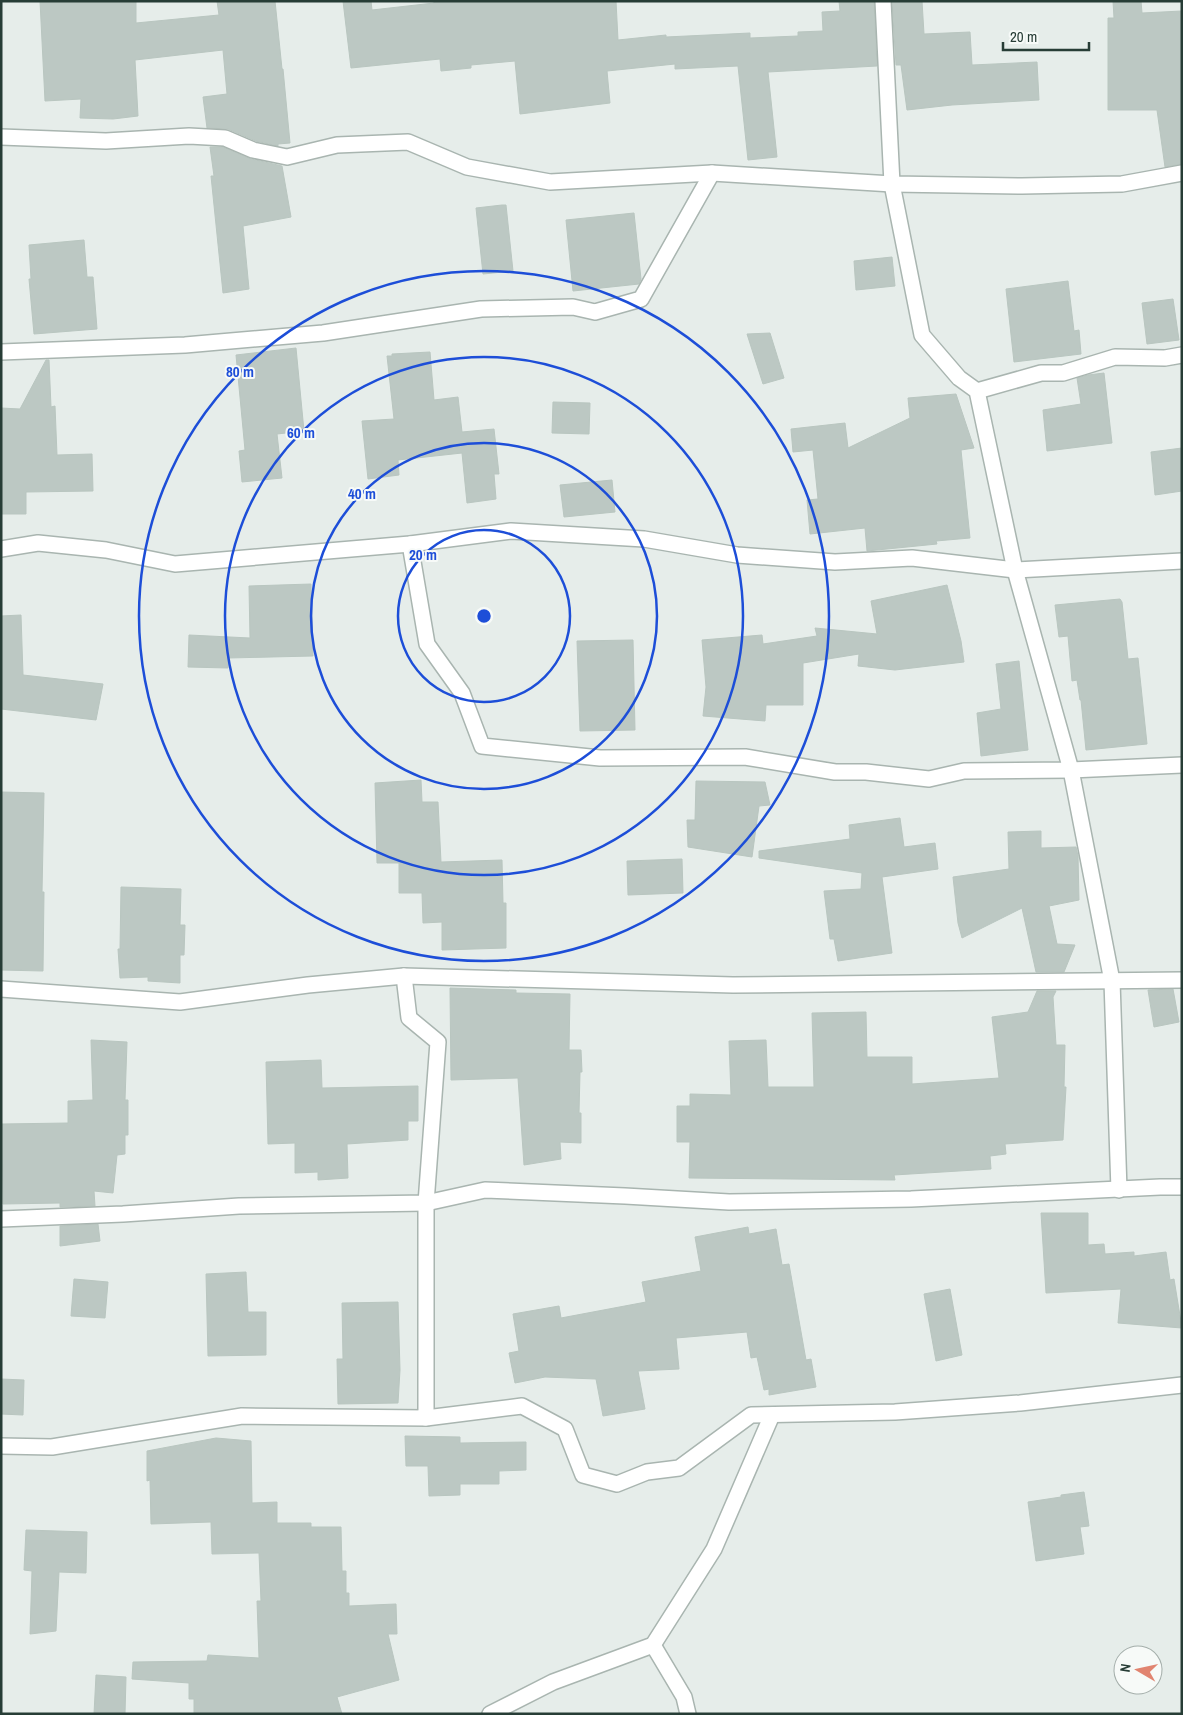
<svg xmlns="http://www.w3.org/2000/svg" width="1183" height="1715" font-family="'Archivo Narrow',sans-serif">
  <style>
    .building { fill: #bcc8c3; stroke: #b9c6c0 }
    .lines { fill: none; stroke-linecap: round; stroke-linejoin: round }
    .street-casing { stroke: #a9b5b0; stroke-width: 18 }
    .street { stroke: #fff; stroke-width: 15 }
    .ring { fill: none; stroke: #1d4ed8; stroke-width: 2.5 }
    .centre { fill: #1d4ed8; stroke: #f7faf8; stroke-width: 2.5 }
    .ring-label { font-size: 15px; text-anchor: middle; font-weight: bold; fill: #1d4ed8; stroke: #f7faf8; stroke-width: 4; stroke-linejoin: round; paint-order: stroke }
  </style>
  <rect width="100%" height="100%" fill="#e6edea"/>
  <!-- building -->
  <g class="building">
    <path d="M 40,1 L 136,1 L 136,23 L 219,15 L 217,1 L 275,1 L 282,69 L 283,69 L 290,143 L 278,144 L 278,146 L 256,141 L 228,129 L 207,128 L 203,97 L 227,94 L 223,50 L 135,60 L 138,116 L 113,119 L 80,118 L 81,99 L 45,101 Z"/>
    <path d="M 343,1 L 371,1 L 372,10 L 434,3 L 434,1 L 616,1 L 618,40 L 666,35 L 666,37 L 750,33 L 750,38 L 798,36 L 798,32 L 823,31 L 822,12 L 840,11 L 839,1 L 874,1 L 877,66 L 768,72 L 777,157 L 748,160 L 738,66 L 675,69 L 675,64 L 607,71 L 610,103 L 520,114 L 515,61 L 471,65 L 471,68 L 441,71 L 440,59 L 351,68 Z"/>
    <path d="M 892,1 L 922,1 L 924,34 L 970,32 L 972,65 L 1037,62 L 1039,100 L 952,105 L 907,110 L 901,65 L 896,65 Z"/>
    <path d="M 1113,1 L 1141,1 L 1142,13 L 1182,11 L 1182,164 L 1165,167 L 1157,110 L 1108,110 L 1108,18 L 1114,18 Z"/>
    <path d="M 210,147 L 223,147 L 251,159 L 282,166 L 291,217 L 243,226 L 249,289 L 223,293 L 211,176 L 214,176 Z"/>
    <path d="M 502,205 L 506,205 L 513,271 L 483,274 L 476,208 Z"/>
    <path d="M 634,213 L 641,279 L 639,284 L 573,291 L 566,220 Z"/>
    <path d="M 84,240 L 87,277 L 93,277 L 97,329 L 34,334 L 29,279 L 31,279 L 29,245 Z"/>
    <path d="M 892,257 L 895,286 L 856,290 L 854,261 Z"/>
    <path d="M 1068,281 L 1074,331 L 1079,330 L 1081,354 L 1014,362 L 1006,289 Z"/>
    <path d="M 1173,299 L 1179,340 L 1147,344 L 1142,303 Z"/>
    <path d="M 770,333 L 784,378 L 763,384 L 747,334 Z"/>
    <path d="M 296,348 L 304,431 L 277,434 L 282,478 L 242,482 L 239,451 L 245,450 L 236,355 Z"/>
    <path d="M 430,352 L 434,400 L 458,397 L 462,432 L 494,429 L 499,474 L 494,474 L 496,499 L 467,503 L 462,453 L 398,460 L 399,475 L 368,479 L 362,421 L 394,419 L 387,356 L 392,356 L 392,354 Z"/>
    <path d="M 46,360 L 49,360 L 51,407 L 55,406 L 57,455 L 92,454 L 93,491 L 26,492 L 26,514 L 1,514 L 1,408 L 20,409 Z"/>
    <path d="M 1104,373 L 1112,443 L 1047,451 L 1043,410 L 1081,404 L 1077,378 L 1088,375 Z"/>
    <path d="M 956,394 L 974,448 L 961,450 L 970,538 L 936,541 L 937,544 L 867,551 L 865,528 L 810,534 L 807,500 L 818,499 L 813,450 L 793,452 L 791,429 L 845,423 L 848,448 L 910,418 L 908,398 Z"/>
    <path d="M 553,402 L 590,403 L 589,434 L 552,433 Z"/>
    <path d="M 1182,448 L 1182,491 L 1155,495 L 1151,452 Z"/>
    <path d="M 612,480 L 615,512 L 564,517 L 560,485 Z"/>
    <path d="M 311,584 L 313,656 L 228,658 L 228,668 L 188,667 L 189,635 L 250,638 L 249,586 Z"/>
    <path d="M 947,585 L 961,641 L 964,662 L 895,670 L 858,666 L 859,654 L 803,663 L 803,705 L 766,705 L 765,721 L 703,716 L 706,687 L 702,640 L 762,635 L 763,644 L 817,636 L 815,628 L 877,634 L 871,601 Z"/>
    <path d="M 1120,599 L 1122,602 L 1128,659 L 1138,658 L 1147,744 L 1086,750 L 1081,700 L 1080,700 L 1077,680 L 1072,681 L 1068,636 L 1059,637 L 1055,605 Z"/>
    <path d="M 21,615 L 23,675 L 103,684 L 96,720 L 1,709 L 1,616 Z"/>
    <path d="M 633,640 L 635,730 L 580,731 L 577,641 Z"/>
    <path d="M 1019,661 L 1028,750 L 981,756 L 977,713 L 1001,709 L 996,664 Z"/>
    <path d="M 421,780 L 422,802 L 438,802 L 441,862 L 502,860 L 503,903 L 506,903 L 506,948 L 442,950 L 442,922 L 423,923 L 422,893 L 399,893 L 399,863 L 377,863 L 375,783 Z"/>
    <path d="M 696,781 L 765,782 L 770,805 L 759,806 L 752,857 L 688,847 L 687,820 L 695,820 Z"/>
    <path d="M 1,792 L 44,793 L 42,892 L 44,892 L 43,971 L 1,970 Z"/>
    <path d="M 900,818 L 904,847 L 935,843 L 938,869 L 882,877 L 892,953 L 838,961 L 834,939 L 830,939 L 824,891 L 861,889 L 862,873 L 759,858 L 759,851 L 850,839 L 849,825 Z"/>
    <path d="M 1041,831 L 1041,848 L 1076,847 L 1078,856 L 1079,900 L 1049,906 L 1057,944 L 1075,945 L 1064,972 L 1036,972 L 1022,908 L 962,938 L 958,923 L 953,877 L 1009,869 L 1008,832 Z"/>
    <path d="M 682,859 L 683,893 L 628,895 L 627,861 Z"/>
    <path d="M 121,887 L 181,889 L 180,925 L 185,925 L 184,955 L 180,955 L 180,983 L 148,981 L 148,977 L 120,978 L 118,949 L 120,949 Z"/>
    <path d="M 450,988 L 516,990 L 516,993 L 570,994 L 569,1050 L 581,1050 L 582,1072 L 580,1072 L 579,1113 L 581,1113 L 581,1143 L 560,1142 L 561,1159 L 524,1165 L 518,1078 L 451,1080 Z"/>
    <path d="M 1173,989 L 1179,1022 L 1154,1027 L 1148,990 Z"/>
    <path d="M 1037,991 L 1056,991 L 1053,997 L 1056,1045 L 1065,1045 L 1064,1087 L 1066,1087 L 1063,1140 L 1005,1144 L 1006,1154 L 990,1156 L 991,1169 L 894,1175 L 895,1180 L 689,1178 L 690,1142 L 677,1142 L 677,1106 L 690,1106 L 690,1094 L 731,1095 L 729,1041 L 766,1040 L 768,1087 L 814,1087 L 812,1013 L 866,1012 L 867,1057 L 912,1057 L 912,1084 L 999,1078 L 992,1017 L 1028,1012 Z"/>
    <path d="M 91,1040 L 127,1042 L 125,1100 L 128,1100 L 128,1135 L 125,1135 L 125,1154 L 117,1155 L 113,1193 L 94,1191 L 95,1206 L 60,1207 L 60,1203 L 3,1204 L 2,1124 L 68,1123 L 68,1101 L 93,1100 Z"/>
    <path d="M 321,1060 L 322,1088 L 418,1086 L 418,1121 L 408,1121 L 408,1140 L 347,1144 L 348,1178 L 318,1180 L 318,1172 L 295,1173 L 295,1143 L 268,1144 L 266,1062 Z"/>
    <path d="M 1041,1213 L 1088,1213 L 1088,1245 L 1104,1244 L 1105,1254 L 1134,1252 L 1134,1256 L 1166,1252 L 1170,1280 L 1174,1279 L 1182,1328 L 1118,1323 L 1121,1289 L 1046,1293 Z"/>
    <path d="M 98,1224 L 100,1241 L 60,1246 L 60,1226 Z"/>
    <path d="M 748,1227 L 749,1234 L 776,1229 L 782,1265 L 789,1264 L 806,1360 L 811,1359 L 816,1387 L 769,1395 L 769,1389 L 764,1390 L 757,1357 L 751,1358 L 747,1332 L 676,1338 L 679,1369 L 638,1371 L 645,1409 L 603,1416 L 596,1379 L 545,1377 L 515,1383 L 509,1353 L 519,1351 L 513,1314 L 559,1306 L 561,1318 L 646,1302 L 642,1282 L 701,1271 L 695,1237 Z"/>
    <path d="M 246,1272 L 248,1312 L 266,1312 L 266,1355 L 208,1356 L 206,1274 Z"/>
    <path d="M 74,1279 L 108,1282 L 105,1318 L 71,1316 Z"/>
    <path d="M 950,1289 L 962,1355 L 936,1361 L 924,1294 Z"/>
    <path d="M 398,1302 L 400,1370 L 398,1403 L 338,1404 L 337,1359 L 343,1359 L 342,1303 Z"/>
    <path d="M 1,1379 L 24,1380 L 23,1415 L 1,1414 Z"/>
    <path d="M 405,1436 L 460,1437 L 460,1443 L 526,1442 L 526,1470 L 499,1471 L 499,1484 L 460,1484 L 460,1495 L 429,1496 L 428,1466 L 406,1466 Z"/>
    <path d="M 216,1438 L 251,1441 L 252,1503 L 277,1502 L 277,1523 L 311,1523 L 311,1527 L 341,1527 L 342,1571 L 346,1571 L 346,1593 L 349,1593 L 349,1606 L 396,1604 L 397,1634 L 388,1634 L 399,1680 L 337,1697 L 342,1714 L 194,1714 L 194,1699 L 189,1699 L 189,1683 L 132,1679 L 133,1662 L 207,1661 L 208,1655 L 259,1658 L 257,1601 L 261,1601 L 259,1553 L 212,1554 L 211,1522 L 151,1524 L 150,1480 L 147,1481 L 147,1451 Z"/>
    <path d="M 1084,1492 L 1089,1526 L 1080,1527 L 1084,1554 L 1036,1561 L 1028,1502 L 1061,1497 L 1061,1495 Z"/>
    <path d="M 26,1530 L 87,1532 L 86,1573 L 59,1572 L 56,1631 L 30,1634 L 32,1571 L 24,1570 Z"/>
    <path d="M 96,1675 L 126,1677 L 125,1714 L 94,1714 Z"/>
  </g>
  <g class="lines">
    <defs>
      <g id="street">
        <path d="M 883,1 L 892,184 L 922,335 L 959,378 L 977,391 L 1015,570 L 1071,770 L 1112,981 L 1119,1190"/>
        <path d="M 1,137 L 106,141 L 189,136 L 225,138 L 253,150 L 287,157 L 337,145 L 408,142 L 467,167 L 550,182 L 712,173 L 892,184 L 1022,186 L 1122,184 L 1182,173"/>
        <path d="M 1,352 L 185,345 L 323,333 L 481,309 L 573,307 L 595,312 L 641,299 L 712,173"/>
        <path d="M 977,391 L 1041,373 L 1063,373 L 1115,357 L 1165,358 L 1182,355"/>
        <path d="M 410,544 L 427,644 L 462,693 L 482,746 L 600,758 L 745,757 L 835,772 L 866,772 L 929,779 L 964,771 L 1071,770 L 1182,765"/>
        <path d="M 1,549 L 38,543 L 106,550 L 175,564 L 410,544 L 511,531 L 644,539 L 737,555 L 835,562 L 912,558 L 1015,570 L 1182,561"/>
        <path d="M 1,989 L 180,1002 L 308,985 L 404,976 L 733,985 L 1182,980"/>
        <path d="M 1,1219 L 123,1214 L 239,1206 L 426,1203 L 485,1190 L 625,1196 L 729,1202 L 911,1199 L 1160,1187 L 1182,1187"/>
        <path d="M 426,1418 L 522,1406 L 565,1429 L 583,1475 L 617,1484 L 647,1472 L 679,1468 L 751,1415 L 895,1412 L 1020,1403 L 1182,1385"/>
        <path d="M 1,1446 L 52,1447 L 242,1416 L 426,1418 L 426,1203 L 438,1042 L 409,1018 L 404,976"/>
        <path d="M 653,1645 L 684,1697 L 688,1714"/>
        <path d="M 490,1714 L 553,1682 L 653,1645 L 714,1549 L 772,1415"/>
      </g>
    </defs>
    <!-- street casing -->
    <use href="#street" class="street-casing"/>
    <!-- street -->
    <use href="#street" class="street"/>
  </g>
  <!-- distance rings -->
  <g class="ring">
    <circle cx="484" cy="616" r="86"/>
    <circle cx="484" cy="616" r="173"/>
    <circle cx="484" cy="616" r="259"/>
    <circle cx="484" cy="616" r="345"/>
  </g>
  <circle cx="484" cy="616" r="8" class="centre"/>
  <g class="ring-label">
    <text x="240" y="377">80 m</text>
    <text x="301" y="438">60 m</text>
    <text x="362" y="499">40 m</text>
    <text x="423" y="560">20 m</text>
  </g>
  <!-- border -->
  <rect width="1183" height="1715" fill="none" stroke="#273d36" stroke-width="5"/>
  <!-- north arrow -->
  <g transform="translate(1138 1670) rotate(279)"><circle r="24" fill="#f7faf8" stroke="#a4aeaa"/>
  <path d="M0-4L9 19L0 12L-9 19Z" fill="#e18470"/>
  <text y="-8" font-size="14" font-weight="bold" text-anchor="middle" fill="#273d36">N</text>
  </g>
  <!-- scale -->
  <path d="M1003 42v8h86v-8" fill="none" stroke="#273d36" stroke-width="2.5"/>
  <text x="1010" y="42" font-size="15" fill="#273d36" stroke="#f7faf8" stroke-width="4" paint-order="stroke">20 m</text>
</svg>
